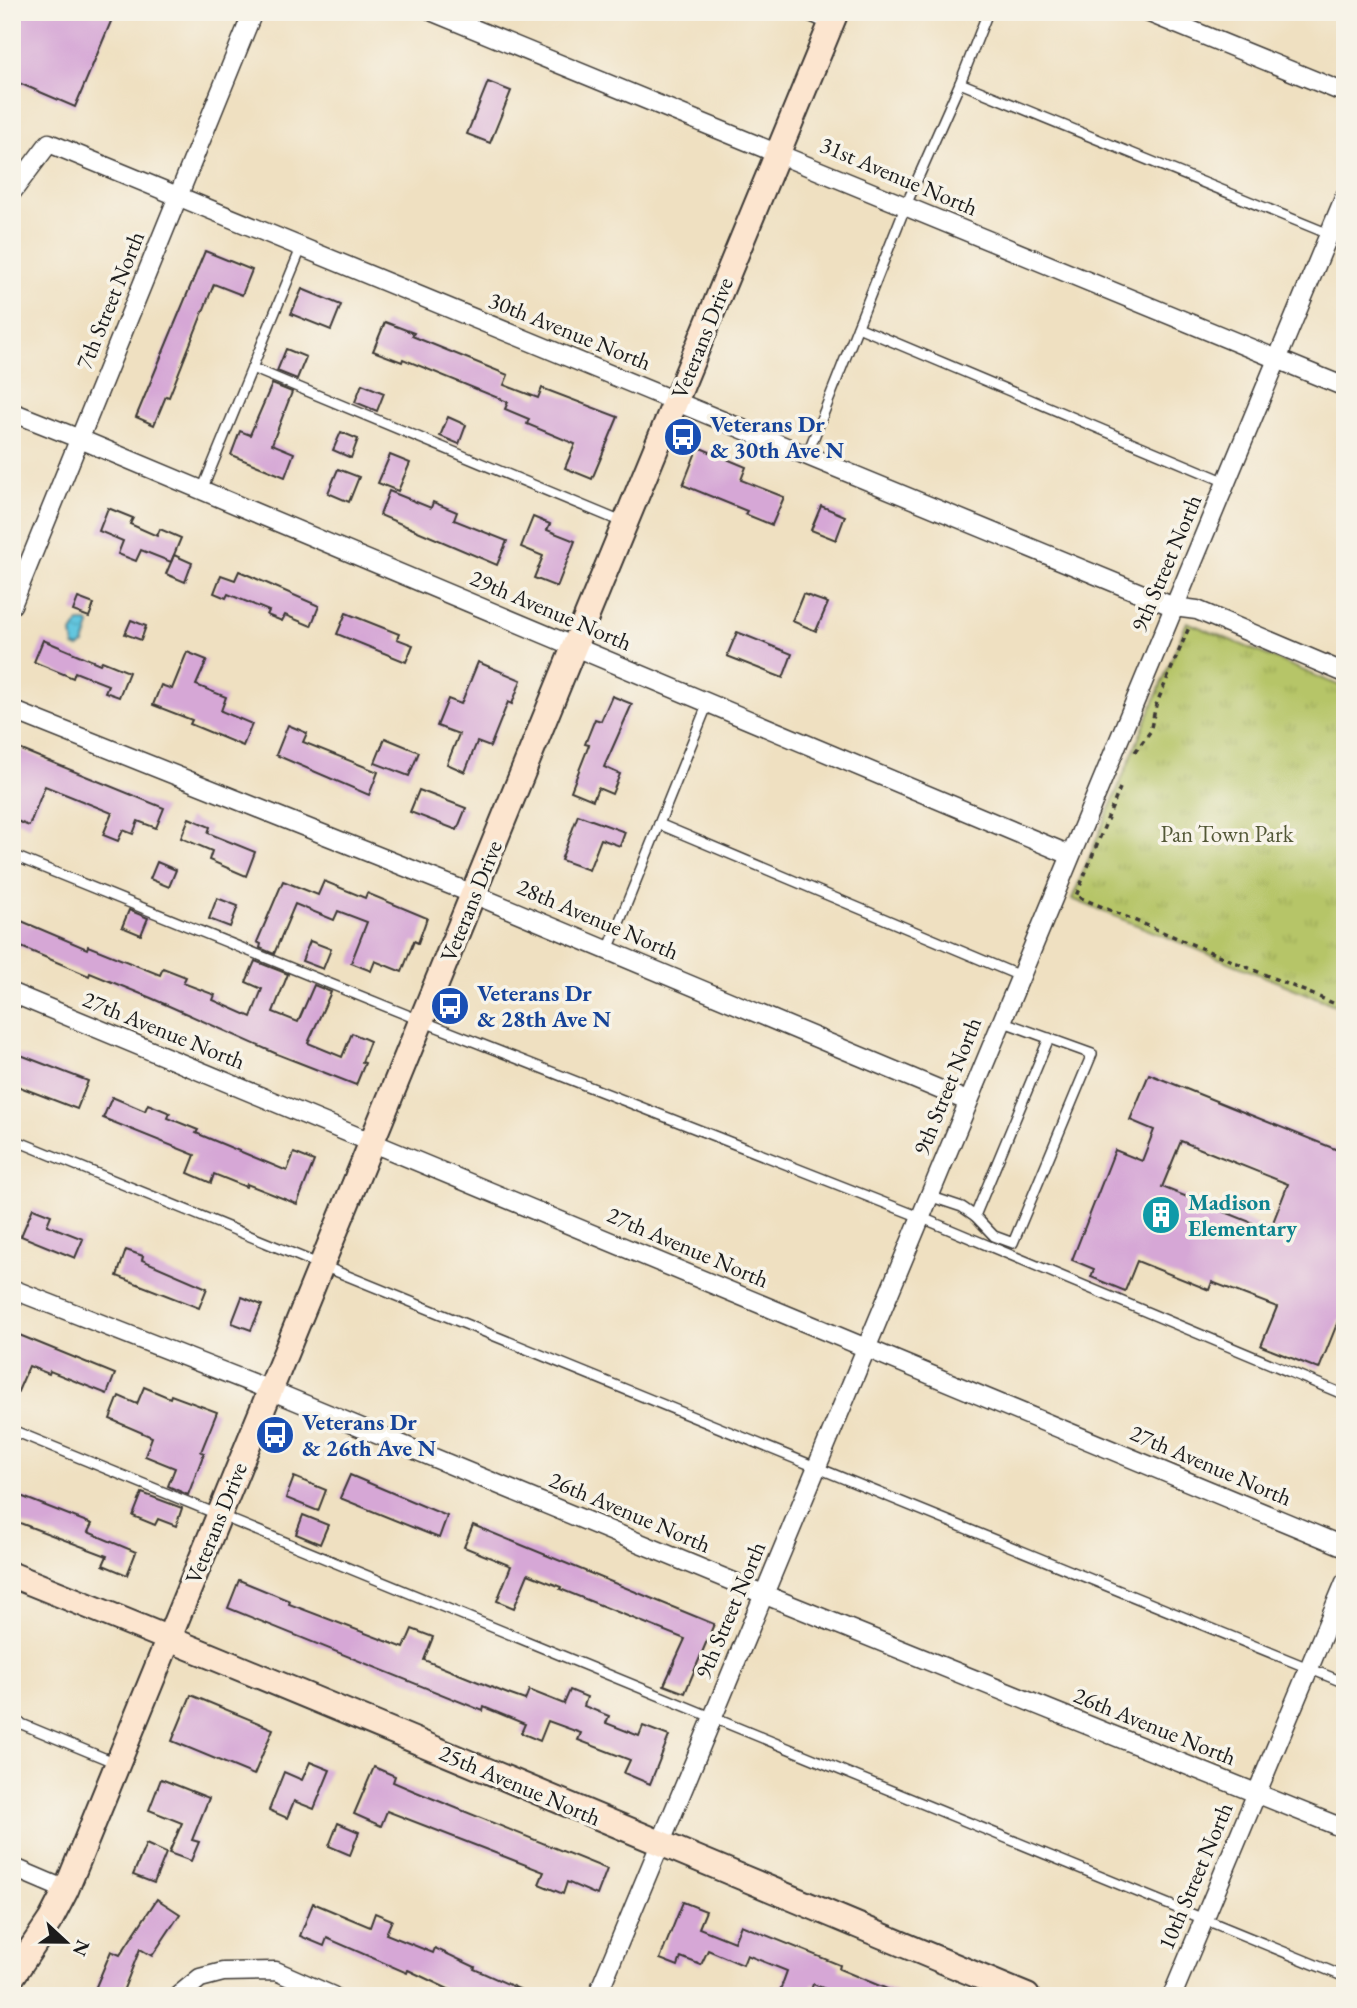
<svg xmlns="http://www.w3.org/2000/svg" width="1357" height="2008" font-family="'EB Garamond',serif">
  <style>
    .grass { fill: url(#grass-tufts); stroke: #697042; stroke-width: 2 }
    .water { fill: url(#water-ripples); stroke: #3f717e; stroke-width: 2 }
    .building { fill: #d6a7d6; fill-rule: evenodd }
    .lines { fill: none; stroke-linecap: round; stroke-linejoin: round }
    .lane-casing { stroke: #3c3935; stroke-width: 12 }
    .street-casing { stroke: #3c3935; stroke-width: 21 }
    .secondary-casing { stroke: #3c3935; stroke-width: 28 }
    .path { stroke: #3c3935; stroke-width: 3.5; stroke-dasharray: 5 5; stroke-linecap: butt }
    .lane { stroke: #fff; stroke-width: 9 }
    .street { stroke: #fff; stroke-width: 18 }
    .secondary { stroke: #fce5cf; stroke-width: 24 }
    .labels { text-anchor: middle; dominant-baseline: central; stroke-width: 7; stroke-linejoin: round; paint-order: stroke }
    .street-label { font-size: 23px; fill: #1c1c1c; stroke: #f7f3e8 }
    .transit-label { font-size: 23px; font-weight: bold; fill: #164399; stroke: #f7f3e8; text-anchor: start }
    .park-label { font-size: 23px; fill: #525736; stroke: #f7f3e8 }
    .culture-label { font-size: 23px; font-weight: bold; fill: #0d838f; stroke: #f7f3e8; text-anchor: start }
  </style>
  <defs>
    <pattern id="grass-tufts" width="24" height="20" patternUnits="userSpaceOnUse" patternTransform="scale(1.75)"><rect width="24" height="20" fill="#b6c567"/><path d="M3 7l-1-3M5 7V3M7 7l1-3M15 17l-1-3M17 17v-4M19 17l1-3" fill="none" stroke="#9ca959"/></pattern>
    <pattern id="water-ripples" width="26" height="14" patternUnits="userSpaceOnUse" patternTransform="scale(1.75)"><rect width="26" height="14" fill="#62c6df"/><path d="M2 4q2-2 4 0t4 0M15 11q2-2 4 0t4 0" fill="none" stroke="#54aabf"/></pattern>
  </defs>
  <rect width="100%" height="100%" fill="#f7f3e8"/>
  <filter id="ink" filterUnits="userSpaceOnUse"><feTurbulence type="fractalNoise" baseFrequency=".0143" numOctaves="2"/><feDisplacementMap in="SourceGraphic" scale="14" xChannelSelector="R" yChannelSelector="G"/><feConvolveMatrix kernelMatrix="1 2 1 2 8 2 1 2 1" color-interpolation-filters="sRGB"/></filter>
  <filter id="wash" filterUnits="userSpaceOnUse"><feTurbulence type="fractalNoise" baseFrequency=".00686" numOctaves="4" result="noise"/><feDisplacementMap in="SourceGraphic" scale="28" xChannelSelector="R" yChannelSelector="G"/><feGaussianBlur stdDeviation="1.57" result="paint"/><feColorMatrix in="noise" values="0 0 0 0 0 0 0 0 0 0 0 0 0 0 0 0 0 1.4 0 .05"/><feComposite in="paint" operator="in"/></filter>
  <g filter="url(#wash)">
    <rect width="100%" height="100%" fill="#efe0c1"/>
    <!-- grass -->
    <path class="grass" d="M 1187,622 L 1345,688 L 1345,1009 L 1072,899 Z"/>
    <!-- water -->
    <path class="water" d="M 79,622 L 87,622 L 90,625 L 84,644 L 79,648 L 74,646 L 72,633 Z"/>
    <g id="blocks">
      <!-- building -->
      <g class="building">
        <path d="M 12,12 L 115,12 L 75,107 L 12,80 Z"/>
        <path d="M 488,82 L 511,91 L 490,143 L 467,134 Z"/>
        <path d="M 205,251 L 252,270 L 242,295 L 214,284 L 169,397 L 166,396 L 154,425 L 136,417 Z"/>
        <path d="M 302,289 L 341,305 L 331,330 L 291,314 Z"/>
        <path d="M 385,322 L 414,333 L 412,336 L 508,375 L 504,385 L 538,398 L 542,388 L 618,417 L 592,479 L 565,468 L 575,444 L 527,424 L 529,419 L 505,409 L 508,402 L 403,359 L 402,362 L 373,351 Z"/>
        <path d="M 286,349 L 306,357 L 297,379 L 277,371 Z"/>
        <path d="M 272,384 L 292,392 L 272,444 L 294,453 L 285,477 L 231,455 L 240,431 L 250,435 Z"/>
        <path d="M 362,384 L 384,393 L 377,411 L 355,402 Z"/>
        <path d="M 448,417 L 466,425 L 459,444 L 440,436 Z"/>
        <path d="M 341,432 L 358,439 L 351,458 L 333,450 Z"/>
        <path d="M 698,447 L 746,467 L 741,480 L 784,497 L 772,525 L 745,514 L 747,511 L 683,485 Z"/>
        <path d="M 390,455 L 410,463 L 398,491 L 378,483 Z"/>
        <path d="M 338,469 L 359,477 L 349,502 L 328,493 Z"/>
        <path d="M 389,491 L 431,508 L 433,502 L 457,512 L 454,520 L 507,541 L 497,565 L 380,515 Z"/>
        <path d="M 821,506 L 845,516 L 836,540 L 811,530 Z"/>
        <path d="M 108,508 L 133,518 L 130,524 L 157,536 L 160,529 L 181,538 L 171,562 L 141,550 L 136,561 L 118,554 L 123,541 L 99,531 Z"/>
        <path d="M 533,517 L 550,524 L 547,530 L 575,541 L 557,587 L 534,578 L 543,556 L 521,547 Z"/>
        <path d="M 174,555 L 192,563 L 185,582 L 166,574 Z"/>
        <path d="M 239,571 L 319,606 L 311,626 L 285,615 L 282,621 L 267,615 L 269,611 L 228,594 L 226,598 L 214,593 L 221,575 L 235,580 Z"/>
        <path d="M 803,594 L 828,603 L 816,631 L 792,621 Z"/>
        <path d="M 78,598 L 94,604 L 89,617 L 73,611 Z"/>
        <path d="M 346,613 L 399,634 L 397,639 L 413,645 L 406,662 L 337,634 Z"/>
        <path d="M 131,620 L 146,626 L 141,640 L 125,634 Z"/>
        <path d="M 737,632 L 792,654 L 783,678 L 727,656 Z"/>
        <path d="M 43,640 L 100,664 L 102,661 L 129,672 L 119,697 L 105,692 L 108,685 L 75,672 L 73,678 L 34,662 Z"/>
        <path d="M 187,652 L 207,660 L 196,685 L 226,697 L 221,711 L 252,724 L 243,746 L 190,724 L 192,720 L 153,705 L 161,685 L 172,689 Z"/>
        <path d="M 478,662 L 521,680 L 512,704 L 508,702 L 490,747 L 477,742 L 465,772 L 447,764 L 459,734 L 437,726 L 448,699 L 461,704 Z"/>
        <path d="M 612,696 L 632,704 L 604,767 L 620,774 L 612,794 L 598,788 L 593,800 L 571,791 L 589,745 L 585,744 L 595,719 L 601,721 Z"/>
        <path d="M 288,725 L 307,733 L 303,742 L 378,772 L 369,795 L 276,755 Z"/>
        <path d="M 385,738 L 419,752 L 409,776 L 375,763 Z"/>
        <path d="M 12,746 L 164,808 L 156,828 L 138,821 L 133,834 L 123,830 L 118,841 L 103,835 L 112,813 L 45,786 L 29,826 L 12,819 Z"/>
        <path d="M 419,790 L 466,808 L 457,830 L 410,812 Z"/>
        <path d="M 578,815 L 625,832 L 620,846 L 601,839 L 589,870 L 561,860 Z"/>
        <path d="M 189,818 L 210,827 L 208,833 L 255,852 L 246,876 L 209,860 L 212,851 L 181,838 Z"/>
        <path d="M 157,862 L 176,870 L 169,887 L 150,879 Z"/>
        <path d="M 283,881 L 318,895 L 324,881 L 365,898 L 367,893 L 427,918 L 418,943 L 414,941 L 402,972 L 375,961 L 371,971 L 351,963 L 367,922 L 338,911 L 334,920 L 295,904 L 274,954 L 260,948 L 261,944 L 257,942 Z"/>
        <path d="M 217,898 L 238,906 L 230,927 L 209,919 Z"/>
        <path d="M 129,910 L 148,918 L 141,935 L 122,927 Z"/>
        <path d="M 12,917 L 87,949 L 88,946 L 160,975 L 163,968 L 186,977 L 183,983 L 215,995 L 213,1000 L 251,1017 L 262,989 L 246,982 L 255,961 L 288,974 L 273,1012 L 298,1022 L 314,985 L 331,992 L 308,1043 L 342,1057 L 352,1033 L 370,1041 L 362,1062 L 365,1063 L 356,1085 L 277,1054 L 151,998 L 90,973 L 89,976 L 12,943 Z"/>
        <path d="M 310,941 L 331,949 L 323,969 L 302,961 Z"/>
        <path d="M 18,1054 L 88,1081 L 77,1109 L 12,1084 L 12,1070 Z"/>
        <path d="M 1149,1074 L 1345,1153 L 1345,1321 L 1339,1319 L 1319,1369 L 1261,1346 L 1277,1307 L 1212,1282 L 1209,1290 L 1137,1261 L 1125,1291 L 1091,1277 L 1094,1269 L 1072,1260 L 1115,1150 L 1142,1161 L 1154,1130 L 1130,1120 ZM 1181,1141 L 1288,1184 L 1270,1230 L 1162,1187 Z"/>
        <path d="M 112,1097 L 145,1111 L 148,1104 L 170,1113 L 168,1118 L 198,1130 L 196,1133 L 287,1171 L 294,1153 L 314,1161 L 297,1204 L 247,1184 L 246,1187 L 214,1174 L 211,1183 L 188,1173 L 195,1155 L 103,1118 Z"/>
        <path d="M 33,1208 L 51,1215 L 47,1225 L 83,1239 L 75,1258 L 21,1236 Z"/>
        <path d="M 126,1250 L 143,1256 L 142,1260 L 207,1288 L 199,1308 L 117,1276 Z"/>
        <path d="M 242,1297 L 262,1305 L 251,1330 L 232,1323 Z"/>
        <path d="M 12,1332 L 115,1374 L 107,1394 L 50,1371 L 49,1374 L 29,1366 L 12,1405 Z"/>
        <path d="M 144,1387 L 170,1398 L 171,1395 L 217,1412 L 201,1452 L 204,1453 L 188,1495 L 168,1486 L 175,1468 L 145,1456 L 152,1437 L 110,1419 L 119,1396 L 137,1404 Z"/>
        <path d="M 350,1475 L 447,1516 L 439,1538 L 340,1498 Z"/>
        <path d="M 294,1477 L 326,1490 L 318,1511 L 286,1498 Z"/>
        <path d="M 142,1493 L 182,1508 L 176,1526 L 158,1519 L 155,1525 L 133,1516 Z"/>
        <path d="M 18,1495 L 92,1524 L 88,1532 L 136,1552 L 127,1575 L 103,1565 L 107,1556 L 12,1520 L 12,1508 Z"/>
        <path d="M 303,1515 L 328,1525 L 320,1544 L 296,1534 Z"/>
        <path d="M 473,1525 L 714,1624 L 685,1693 L 664,1685 L 685,1639 L 560,1589 L 561,1587 L 528,1574 L 514,1608 L 497,1601 L 511,1566 L 464,1547 Z"/>
        <path d="M 239,1580 L 290,1601 L 289,1604 L 404,1648 L 412,1629 L 433,1637 L 424,1660 L 508,1694 L 525,1700 L 529,1690 L 564,1704 L 570,1690 L 587,1697 L 584,1706 L 609,1716 L 606,1723 L 639,1736 L 643,1726 L 669,1736 L 650,1784 L 624,1773 L 630,1760 L 578,1740 L 581,1733 L 548,1721 L 540,1741 L 521,1733 L 525,1724 L 484,1707 L 483,1711 L 228,1608 Z"/>
        <path d="M 191,1695 L 273,1729 L 254,1775 L 172,1741 Z"/>
        <path d="M 310,1762 L 330,1770 L 314,1809 L 294,1801 L 287,1818 L 269,1810 L 284,1772 L 302,1780 Z"/>
        <path d="M 374,1767 L 395,1776 L 393,1782 L 414,1791 L 607,1869 L 597,1895 L 567,1882 L 563,1894 L 539,1884 L 544,1872 L 387,1811 L 381,1826 L 354,1814 Z"/>
        <path d="M 161,1779 L 209,1798 L 192,1840 L 199,1842 L 191,1861 L 169,1853 L 182,1823 L 149,1810 Z"/>
        <path d="M 338,1823 L 359,1832 L 350,1855 L 329,1846 Z"/>
        <path d="M 146,1844 L 166,1853 L 154,1883 L 133,1875 Z"/>
        <path d="M 157,1899 L 180,1914 L 152,1956 L 140,1949 L 121,1996 L 92,1996 L 111,1951 L 120,1955 Z"/>
        <path d="M 683,1902 L 706,1911 L 699,1928 L 734,1942 L 741,1925 L 840,1965 L 839,1969 L 904,1996 L 843,1996 L 813,1984 L 809,1996 L 778,1996 L 787,1971 L 747,1955 L 743,1965 L 708,1950 L 701,1965 L 681,1957 L 678,1966 L 660,1959 Z"/>
        <path d="M 313,1903 L 370,1927 L 375,1913 L 392,1920 L 386,1934 L 433,1953 L 435,1948 L 475,1967 L 474,1969 L 535,1996 L 463,1996 L 408,1970 L 407,1973 L 327,1938 L 324,1946 L 300,1936 Z"/>
      </g>
    </g>
  </g>
  <g filter="url(#ink)">
    <use href="#blocks" fill-opacity="0" stroke="#3c3935" stroke-width="2"/>
    <g class="lines">
      <defs>
        <g id="lane">
          <path d="M 800,12 L 829,25"/>
          <path d="M 960,83 L 1329,234"/>
          <path d="M 858,327 L 1226,482"/>
          <path d="M 252,368 L 622,522"/>
          <path d="M 807,455 L 906,205 L 960,83 L 988,12"/>
          <path d="M 202,490 L 302,246"/>
          <path d="M 659,824 L 1020,976"/>
          <path d="M 12,855 L 422,1021 L 920,1217 L 1345,1395"/>
          <path d="M 608,950 L 708,703"/>
          <path d="M 12,1139 L 1345,1683"/>
          <path d="M 929,1196 L 962,1207 L 975,1216 L 994,1236 L 1013,1243 L 1092,1054 L 1001,1021"/>
          <path d="M 975,1216 L 1049,1038"/>
          <path d="M 12,1430 L 1345,1977"/>
          <path d="M 12,1720 L 116,1763"/>
        </g>
        <g id="street">
          <path d="M 433,12 L 1345,387"/>
          <path d="M 1147,12 L 1345,93"/>
          <path d="M 12,192 L 49,143 L 1174,607 L 1197,610 L 1345,673"/>
          <path d="M 12,412 L 80,439 L 1070,855"/>
          <path d="M 12,605 L 253,12"/>
          <path d="M 12,710 L 473,894 L 967,1101"/>
          <path d="M 12,993 L 1345,1547"/>
          <path d="M 12,1289 L 270,1390 L 763,1594 L 1345,1829"/>
          <path d="M 12,1867 L 66,1890"/>
          <path d="M 178,1996 L 200,1978 L 223,1972 L 276,1971 L 333,1996"/>
          <path d="M 597,1996 L 1345,196"/>
          <path d="M 1172,1996 L 1345,1582"/>
        </g>
        <g id="secondary">
          <path d="M 12,1575 C 352,1712 689,1856 1027,1996"/>
          <path d="M 12,1977 L 51,1919 L 66,1890 L 574,647 L 836,12"/>
        </g>
      </defs>
      <!-- lane casing -->
      <use href="#lane" class="lane-casing"/>
      <!-- street casing -->
      <use href="#street" class="street-casing"/>
      <!-- secondary casing -->
      <use href="#secondary" class="secondary-casing"/>
      <!-- path -->
      <g class="path">
        <path d="M 1135,752 L 1150,732 L 1156,705 L 1190,625"/>
        <path d="M 1120,788 L 1076,896 L 1345,1008"/>
      </g>
      <!-- lane -->
      <use href="#lane" class="lane"/>
      <!-- street -->
      <use href="#street" class="street"/>
      <!-- secondary -->
      <use href="#secondary" class="secondary"/>
    </g>
  </g>
  <!-- icons -->
  <defs>
    <symbol id="bus-disc" viewBox="-11 -11 22 22"><circle r="9.5" fill="#1a4fb4" stroke="#f7f3e8"/><path d="M-5-6H5V4H4V6H2V4H-2V6H-4V4H-5ZM-3.5-4V0h7V-4ZM-3.5 1.2v1.5H-2V1.2ZM2 1.2v1.5H3.5V1.2Z" fill="#fff"/></symbol>
    <symbol id="building-disc" viewBox="-11 -11 22 22"><circle r="9.5" fill="#0f9aa8" stroke="#f7f3e8"/><path d="M-4-6H4V6H1V3H-1V6H-4ZM-2.5-4.3h1.7v1.8h-1.7ZM.8-4.3h1.7v1.8H.8ZM-2.5-1h1.7V.8h-1.7ZM.8-1h1.7V.8H.8Z" fill="#fff"/></symbol>
  </defs>
  <g fill-rule="evenodd">
    <use href="#bus-disc" x="661" y="415" width="44" height="44"/>
    <use href="#bus-disc" x="428" y="984" width="44" height="44"/>
    <use href="#building-disc" x="1139" y="1193" width="44" height="44"/>
    <use href="#bus-disc" x="253" y="1413" width="44" height="44"/>
  </g>
  <g class="labels">
    <!-- street labels -->
    <g class="street-label">
      <text transform="translate(899 176) rotate(23)">31st Avenue North</text>
      <text transform="translate(110 300) rotate(-68)">7th Street North</text>
      <text transform="translate(570 331) rotate(22)">30th Avenue North</text>
      <text transform="translate(702 338) rotate(-68)">Veterans Drive</text>
      <text transform="translate(1166 563) rotate(-67)">9th Street North</text>
      <text transform="translate(551 610) rotate(23)">29th Avenue North</text>
      <text transform="translate(471 901) rotate(-68)">Veterans Drive</text>
      <text transform="translate(598 919) rotate(23)">28th Avenue North</text>
      <text transform="translate(164 1030) rotate(22)">27th Avenue North</text>
      <text transform="translate(947 1086) rotate(-68)">9th Street North</text>
      <text transform="translate(688 1247) rotate(23)">27th Avenue North</text>
      <text transform="translate(1211 1465) rotate(23)">27th Avenue North</text>
      <text transform="translate(630 1512) rotate(23)">26th Avenue North</text>
      <text transform="translate(216 1523) rotate(-68)">Veterans Drive</text>
      <text transform="translate(730 1610) rotate(-67)">9th Street North</text>
      <text transform="translate(1155 1726) rotate(22)">26th Avenue North</text>
      <text transform="translate(520 1785) rotate(23)">25th Avenue North</text>
      <text transform="translate(1195 1876) rotate(-67)">10th Street North</text>
    </g>
    <!-- transit labels -->
    <g class="transit-label">
      <text x="710" y="424">Veterans Dr<tspan x="710" dy="26">&amp; 30th Ave N</tspan></text>
      <text x="477" y="993">Veterans Dr<tspan x="477" dy="26">&amp; 28th Ave N</tspan></text>
      <text x="302" y="1422">Veterans Dr<tspan x="302" dy="26">&amp; 26th Ave N</tspan></text>
    </g>
    <!-- park labels -->
    <g class="park-label">
      <text x="1227" y="834">Pan Town Park</text>
    </g>
    <!-- culture labels -->
    <g class="culture-label">
      <text x="1188" y="1202">Madison<tspan x="1188" dy="26">Elementary</tspan></text>
    </g>
  </g>
  <!-- margin -->
  <rect width="1357" height="2008" fill="none" stroke="#f7f3e8" stroke-width="42"/>
  <!-- north arrow -->
  <g transform="translate(66 1942) rotate(112)" stroke="#f7f3e8" stroke-width="5" paint-order="stroke">
  <path d="M0-5L12 26L0 18L-12 26Z" fill="#1c1c1c"/>
  <text y="-10" font-size="19" font-weight="bold" text-anchor="middle" fill="#1c1c1c">N</text>
  </g>
</svg>
